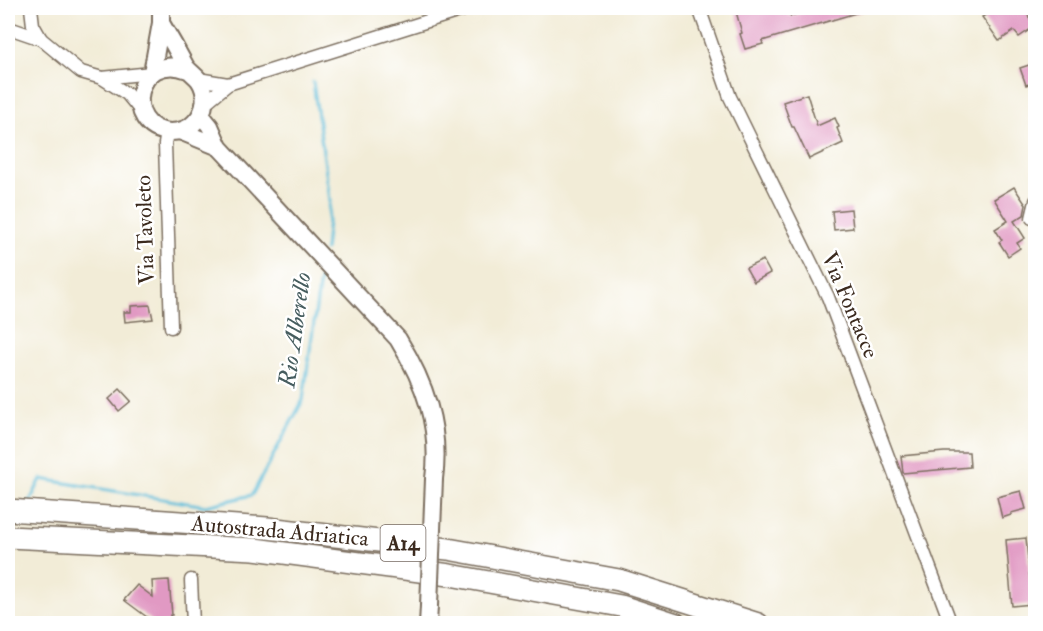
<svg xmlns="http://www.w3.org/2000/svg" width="1043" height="631" font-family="'IM FELL Double Pica',serif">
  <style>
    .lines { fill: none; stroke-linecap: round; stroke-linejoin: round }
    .stream { stroke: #5bbdd9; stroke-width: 3 }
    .building { fill: #e199c3 }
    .street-casing { stroke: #7b6e5f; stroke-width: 15 }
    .secondary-casing { stroke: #7b6e5f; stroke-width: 20 }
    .highway-casing { stroke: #7b6e5f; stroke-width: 24 }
    .street { stroke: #fff; stroke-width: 12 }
    .secondary { stroke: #fff; stroke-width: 16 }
    .highway { stroke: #fff; stroke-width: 21 }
    .secondary-bridge-casing { stroke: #7b6e5f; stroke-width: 20; stroke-linecap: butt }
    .secondary-bridge { stroke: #fff; stroke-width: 16 }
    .labels { text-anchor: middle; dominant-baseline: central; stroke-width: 5; stroke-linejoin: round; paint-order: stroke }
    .shield { fill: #fff; stroke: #766a62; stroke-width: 1.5 }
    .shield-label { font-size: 21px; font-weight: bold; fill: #3b2a1e }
    .street-label { font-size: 22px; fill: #3b2a1e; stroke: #fff }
    .water-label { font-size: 24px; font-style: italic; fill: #465d5f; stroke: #fff }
  </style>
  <rect width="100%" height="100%" fill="#fff"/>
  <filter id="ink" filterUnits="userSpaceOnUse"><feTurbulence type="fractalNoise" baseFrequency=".0167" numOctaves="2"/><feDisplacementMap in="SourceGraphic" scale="12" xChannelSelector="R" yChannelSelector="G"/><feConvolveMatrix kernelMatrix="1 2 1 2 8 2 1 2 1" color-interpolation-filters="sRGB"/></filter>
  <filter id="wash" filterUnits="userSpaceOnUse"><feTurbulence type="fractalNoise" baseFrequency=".008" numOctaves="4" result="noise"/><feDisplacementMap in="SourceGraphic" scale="24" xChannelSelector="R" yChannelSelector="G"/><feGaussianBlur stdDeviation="1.35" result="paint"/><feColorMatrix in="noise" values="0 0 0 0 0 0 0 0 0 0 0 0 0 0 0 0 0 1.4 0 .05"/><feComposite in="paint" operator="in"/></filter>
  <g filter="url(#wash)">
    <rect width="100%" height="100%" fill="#f2ecd7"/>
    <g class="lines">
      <!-- stream -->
      <g class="stream">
        <path d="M 313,82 L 330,200 L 325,250"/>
        <path d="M 29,503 L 41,479 L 206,506 L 252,495 L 303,400 L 322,265"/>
      </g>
    </g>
    <g id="blocks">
      <!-- building -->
      <g class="building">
        <path d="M 735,8 L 787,8 L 790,16 L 812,10 L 811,8 L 866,8 L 866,10 L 762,41 L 763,44 L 745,49 L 740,34 L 742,33 Z"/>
        <path d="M 996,8 L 999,12 L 1005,8 L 1028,8 L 1032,14 L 1028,16 L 1035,26 L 1019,37 L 1014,31 L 999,41 L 982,17 Z"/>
        <path d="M 1035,63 L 1035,82 L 1026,85 L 1020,68 Z"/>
        <path d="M 807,94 L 817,126 L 835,118 L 839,127 L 837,128 L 843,143 L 809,159 L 794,127 L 792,127 L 783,102 Z"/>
        <path d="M 1014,187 L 1026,205 L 1024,215 L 1014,221 L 1025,238 L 1017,243 L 1020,248 L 1008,256 L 999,242 L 1002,240 L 995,229 L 1008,221 L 994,199 Z"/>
        <path d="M 851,209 L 853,228 L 834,230 L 832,211 Z"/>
        <path d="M 763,260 L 770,273 L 754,282 L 746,268 Z"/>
        <path d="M 150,305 L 153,319 L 125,322 L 124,312 L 131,312 L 131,306 Z"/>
        <path d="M 120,389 L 131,401 L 119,411 L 109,399 Z"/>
        <path d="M 944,452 L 969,452 L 970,467 L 903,473 L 901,456 Z"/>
        <path d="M 1021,491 L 1026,509 L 1011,513 L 1011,515 L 1002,518 L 997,497 Z"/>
        <path d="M 1026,538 L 1032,604 L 1012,606 L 1006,540 Z"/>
        <path d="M 169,580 L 172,615 L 170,615 L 170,623 L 155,623 L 124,600 L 137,585 L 153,597 L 152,581 Z"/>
      </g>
    </g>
  </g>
  <g filter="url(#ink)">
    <use href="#blocks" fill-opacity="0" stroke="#7b6e5f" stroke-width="1.5"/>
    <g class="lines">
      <defs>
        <g id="street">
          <path d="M 31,8 L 33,25 L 41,39"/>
          <path d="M 699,8 L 730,97 L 828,297 L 951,624"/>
          <path d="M 9,28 L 41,39 L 81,72 L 102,78 L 127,94 L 141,111"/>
          <path d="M 102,78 L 152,73"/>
          <path d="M 198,79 L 228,84"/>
          <path d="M 205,103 L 228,84 L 469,8"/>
          <path d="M 167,132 L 165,144 L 171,327"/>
          <path d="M 1032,218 L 1036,201"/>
          <path d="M 191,580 L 193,624"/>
        </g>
        <g id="secondary">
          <path d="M 161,23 C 170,38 178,52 186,67 C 190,72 195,75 199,80 C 208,93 206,111 195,122 C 189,129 179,132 170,132 C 121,129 135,49 188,70"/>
          <path d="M 152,73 L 161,23 L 161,8"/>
          <path d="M 201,115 L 210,126 L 219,147 L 398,339 C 425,383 441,427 434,479"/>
          <path d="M 180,131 L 219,147"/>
          <path d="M 428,624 L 429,606"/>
        </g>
        <g id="highway">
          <path d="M 8,510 L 267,528 L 448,549 L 619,580 L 758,624"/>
          <path d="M 8,537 L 254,549 L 450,575 L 621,606 L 676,624"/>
        </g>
      </defs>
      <!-- street casing -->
      <use href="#street" class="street-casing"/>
      <!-- secondary casing -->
      <use href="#secondary" class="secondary-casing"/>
      <!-- highway casing -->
      <use href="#highway" class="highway-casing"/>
      <!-- street -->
      <use href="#street" class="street"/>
      <!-- secondary -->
      <use href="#secondary" class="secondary"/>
      <!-- highway -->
      <use href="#highway" class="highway"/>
      <defs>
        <path id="secondary-bridge" d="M 429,606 L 434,479"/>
      </defs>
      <!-- secondary-bridge casing -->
      <use href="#secondary-bridge" class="secondary-bridge-casing"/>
      <!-- secondary-bridge -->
      <use href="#secondary-bridge" class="secondary-bridge"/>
    </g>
  </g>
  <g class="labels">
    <!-- shield labels -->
    <rect class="shield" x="380.5" y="525" width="45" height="36" rx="4.5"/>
    <g class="shield-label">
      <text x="403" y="543">A14</text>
    </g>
    <!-- street labels -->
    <g class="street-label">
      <text transform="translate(145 230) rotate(-92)">Via Tavoleto</text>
      <text transform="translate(850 305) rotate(67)">Via Fontacce</text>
      <text transform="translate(280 531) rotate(5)">Autostrada Adriatica</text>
    </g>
    <!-- water labels -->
    <g class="water-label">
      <text transform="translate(295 330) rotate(-82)">Rio Alberello</text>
    </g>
  </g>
  <!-- margin -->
  <rect width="1043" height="631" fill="none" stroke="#fff" stroke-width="30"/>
</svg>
